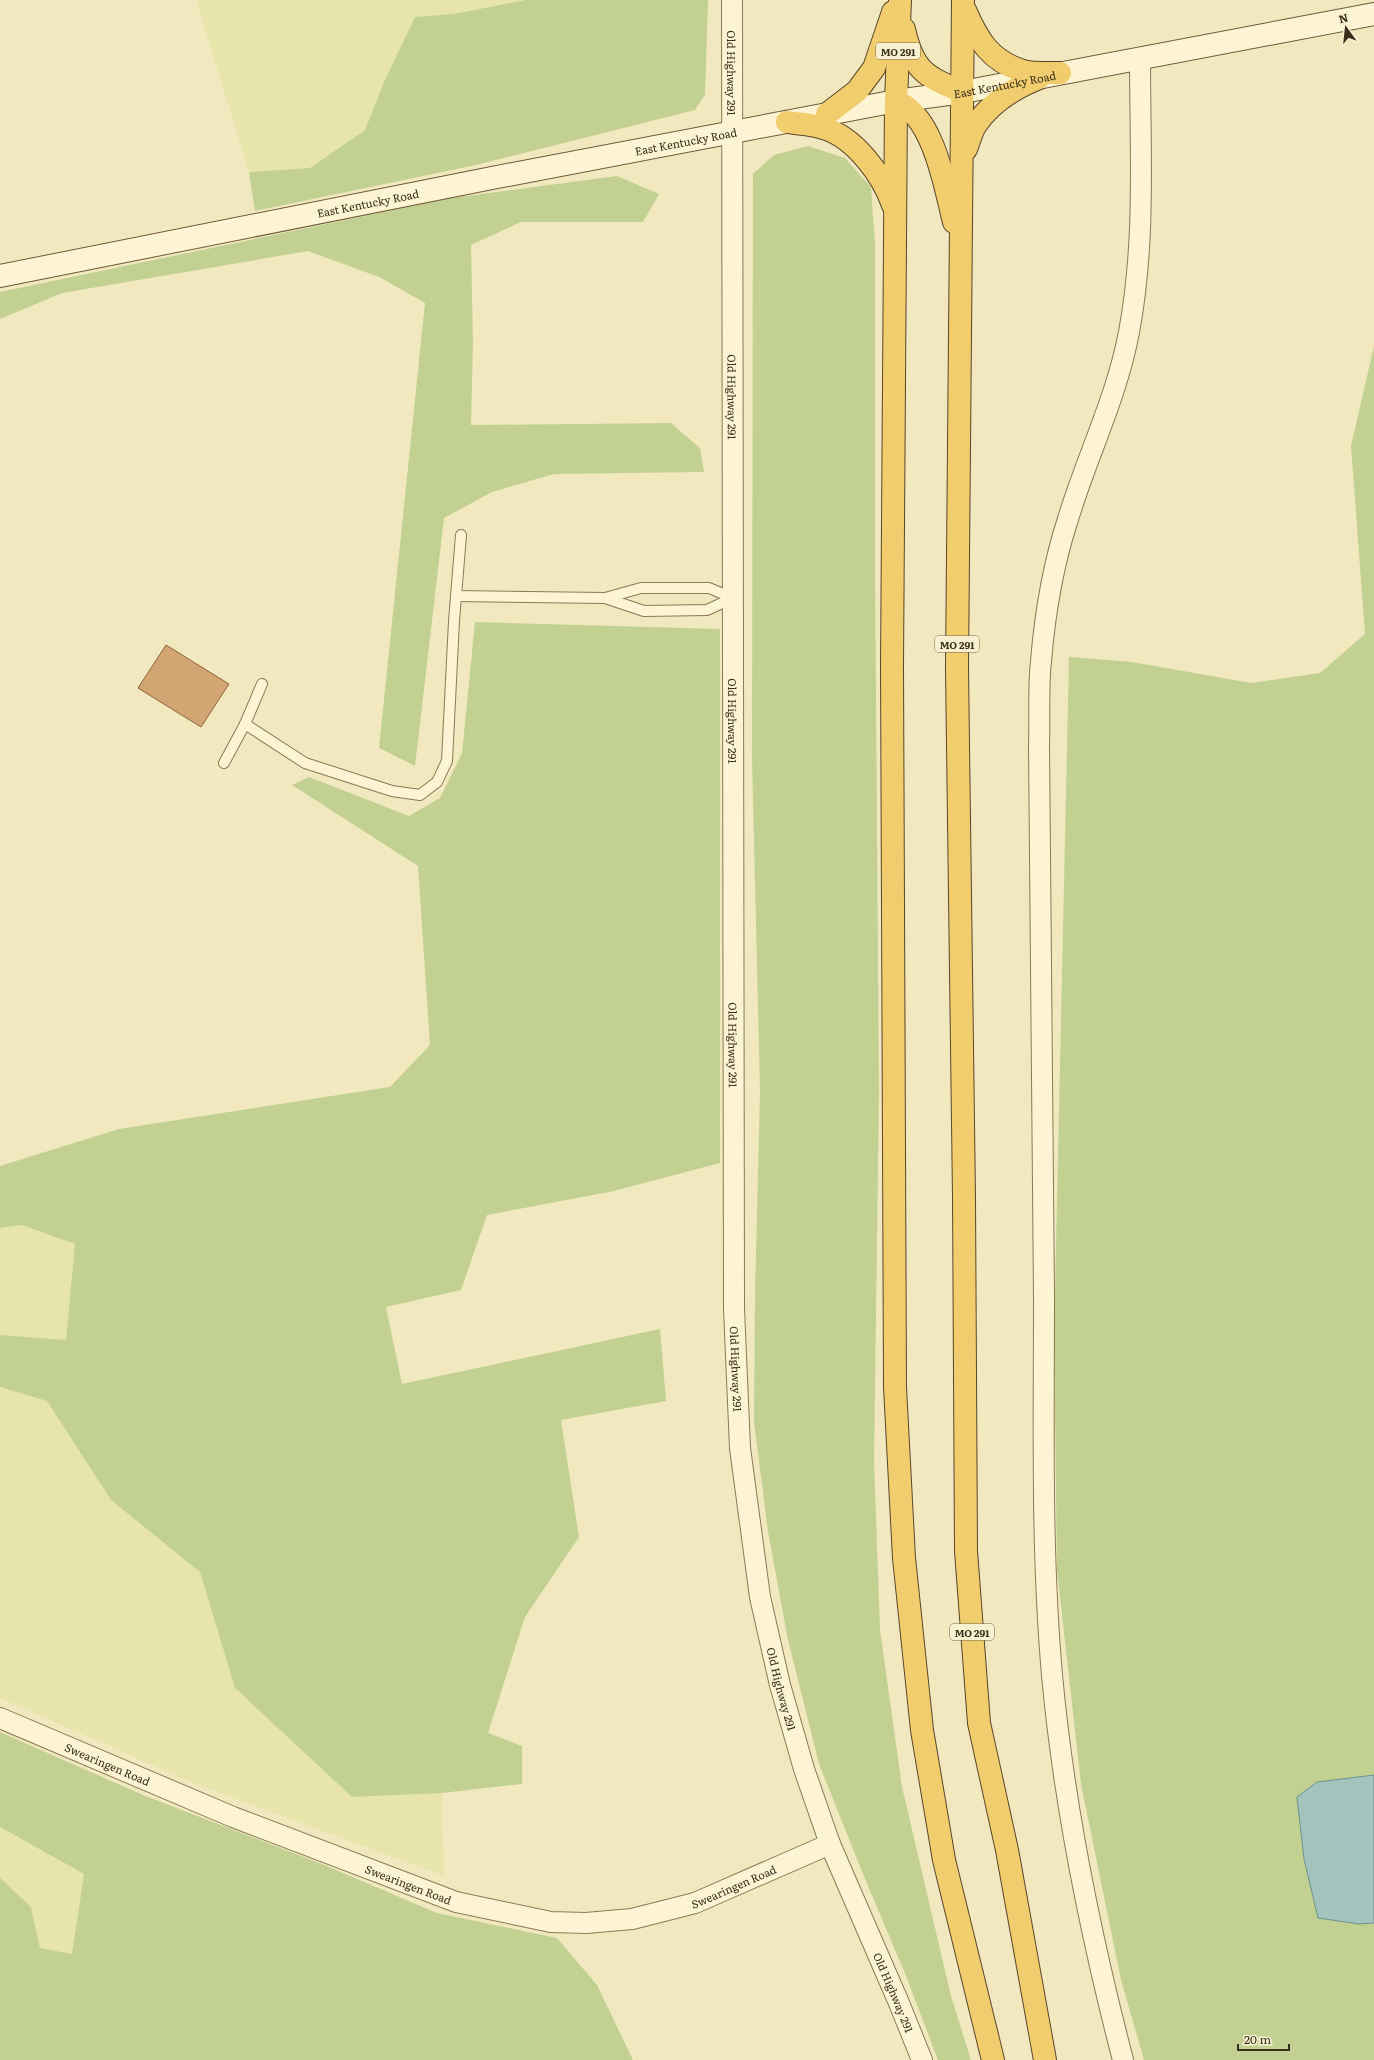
<svg xmlns="http://www.w3.org/2000/svg" width="1374" height="2060" font-family="Literata,serif">
  <style>
    .farmland { fill: #e8e5ac }
    .green { fill: #c2d192 }
    .water { fill: #a3c3bd; stroke: #69928d }
    .building { fill: #d3a572; stroke: #8e6439 }
    .lines { fill: none; stroke-linecap: round; stroke-linejoin: round }
    .service-casing { stroke: #8c7956; stroke-width: 12 }
    .minor-casing { stroke: #8c7956; stroke-width: 22 }
    .secondary-casing { stroke: #6e5a39; stroke-width: 24 }
    .trunk-casing { stroke: #59462b; stroke-width: 24 }
    .service { stroke: #fcf4d3; stroke-width: 10 }
    .minor { stroke: #fcf4d3; stroke-width: 20 }
    .secondary { stroke: #fcf4d3; stroke-width: 22 }
    .trunk { stroke: #f1cd6e; stroke-width: 22 }
    .labels { text-anchor: middle; dominant-baseline: central; stroke-width: 3; stroke-linejoin: round; paint-order: stroke }
    .shield { fill: #f8f1d0; stroke: #736852; stroke-width: 1 }
    .shield-label { font-size: 10px; font-weight: bold; fill: #3a2e1c }
    .street-label { font-size: 11px; fill: #3a2e1c; stroke: #f8f1d0 }
  </style>
  <rect width="100%" height="100%" fill="#f2e8bf"/>
  <!-- farmland -->
  <g class="farmland">
    <path d="M 196,0 L 526,0 L 453,14 L 415,17 L 384,82 L 365,130 L 310,168 L 249,172 Z"/>
    <path d="M 22,1225 L 75,1244 L 66,1340 L 0,1335 L 0,1228 Z"/>
    <path d="M 0,1387 L 47,1401 L 111,1500 L 200,1572 L 235,1688 L 352,1797 L 442,1793 L 444,1876 L 196,1784 L 0,1698 Z"/>
    <path d="M 0,1827 L 84,1874 L 73,1954 L 40,1948 L 31,1907 L 0,1878 Z"/>
  </g>
  <!-- green -->
  <g class="green">
    <path d="M 526,0 L 708,0 L 705,95 L 695,110 L 476,165 L 255,211 L 249,172 L 310,168 L 365,130 L 384,82 L 415,17 L 453,14 Z"/>
    <path d="M 808,146 L 845,158 L 871,187 L 875,244 L 875,565 L 879,1093 L 874,1463 L 880,1630 L 902,1787 L 951,1996 L 971,2060 L 938,2060 L 906,1976 L 861,1869 L 819,1764 L 788,1640 L 768,1532 L 754,1422 L 755,1294 L 760,1091 L 752,758 L 753,174 L 774,155 Z"/>
    <path d="M 617,176 L 659,194 L 643,222 L 521,222 L 471,245 L 473,342 L 471,425 L 671,423 L 700,448 L 704,472 L 554,474 L 492,492 L 444,518 L 415,766 L 379,748 L 425,303 L 379,277 L 308,251 L 62,293 L 0,319 L 0,292 L 451,198 Z"/>
    <path d="M 1374,346 L 1374,1775 L 1317,1782 L 1297,1797 L 1304,1859 L 1318,1918 L 1359,1924 L 1374,1923 L 1374,2060 L 1144,2060 L 1121,1980 L 1081,1784 L 1057,1570 L 1054,1337 L 1069,657 L 1132,662 L 1251,683 L 1320,673 L 1365,634 L 1351,446 Z"/>
    <path d="M 475,622 L 720,629 L 720,1163 L 614,1191 L 487,1215 L 461,1290 L 386,1307 L 402,1384 L 660,1329 L 666,1401 L 561,1420 L 579,1537 L 525,1617 L 488,1733 L 522,1746 L 522,1784 L 442,1793 L 352,1797 L 235,1688 L 200,1572 L 111,1500 L 47,1401 L 0,1387 L 0,1335 L 66,1340 L 75,1244 L 22,1225 L 0,1228 L 0,1166 L 119,1129 L 390,1087 L 430,1045 L 418,866 L 292,785 L 309,777 L 409,816 L 440,798 L 462,753 Z"/>
    <path d="M 0,1732 L 143,1795 L 322,1864 L 437,1913 L 557,1938 L 597,1985 L 633,2060 L 0,2060 L 0,1878 L 31,1907 L 40,1948 L 72,1954 L 84,1874 L 0,1827 Z"/>
  </g>
  <!-- water -->
  <path class="water" d="M 1374,1775 L 1374,1923 L 1359,1924 L 1318,1918 L 1304,1859 L 1297,1797 L 1317,1782 Z"/>
  <!-- building -->
  <path class="building" d="M 166,645 L 229,684 L 201,727 L 138,688 Z"/>
  <g class="lines">
    <defs>
      <g id="service">
        <path d="M 456,596 L 605,598 L 641,588 L 709,588 L 733,598"/>
        <path d="M 605,598 L 644,611 L 707,610 L 733,598"/>
        <path d="M 245,724 L 262,684"/>
        <path d="M 224,763 L 245,724 L 305,763 L 392,791 L 420,795 L 437,782 L 447,761 L 454,621 L 461,535"/>
      </g>
      <g id="minor">
        <path id="s1" d="M 732,0 L 734,1309 L 740,1448 L 760,1597 L 780,1685 L 804,1769 L 830,1844 L 899,2003 L 922,2060"/>
        <path id="s2" d="M 0,1718 L 233,1817 L 456,1902 L 551,1922 L 586,1923 L 632,1919 L 695,1903 L 830,1844"/>
        <path d="M 1123,2060 C 1090,1933 1064,1806 1052,1675 C 1041,1549 1044,1423 1044,1297 C 1043,1113 1042,929 1039,745 C 1040,717 1038,688 1041,661 C 1045,613 1053,565 1068,519 C 1087,456 1117,397 1129,332 C 1146,242 1140,149 1140,58"/>
      </g>
      <g id="secondary">
        <path id="s3" d="M 0,276 L 492,178 L 896,101 L 963,92 L 1374,14"/>
      </g>
      <g id="trunk">
        <path d="M 900,0 L 896,101 L 892,666 L 895,1387 L 904,1558 L 922,1730 L 944,1860 L 993,2060"/>
        <path d="M 963,0 L 957,669 L 964,1197 L 966,1551 L 979,1723 L 1007,1850 L 1045,2060"/>
        <path d="M 965,10 C 978,40 990,61 1023,71 C 1034,74 1049,73 1060,73"/>
        <path d="M 904,29 C 913,70 925,77 963,92"/>
        <path d="M 896,101 C 934,116 945,187 954,222"/>
        <path d="M 827,114 L 857,91 L 874,68 L 893,12"/>
        <path d="M 787,122 C 799,124 812,124 823,128 C 855,137 883,176 893,205"/>
        <path d="M 966,149 C 969,142 971,133 975,126 C 990,103 1014,88 1039,78"/>
      </g>
    </defs>
    <!-- service casing -->
    <use href="#service" class="service-casing"/>
    <!-- minor casing -->
    <use href="#minor" class="minor-casing"/>
    <!-- secondary casing -->
    <use href="#secondary" class="secondary-casing"/>
    <!-- trunk casing -->
    <use href="#trunk" class="trunk-casing"/>
    <!-- service -->
    <use href="#service" class="service"/>
    <!-- minor -->
    <use href="#minor" class="minor"/>
    <!-- secondary -->
    <use href="#secondary" class="secondary"/>
    <!-- trunk -->
    <use href="#trunk" class="trunk"/>
  </g>
  <g class="labels">
    <!-- shield labels -->
    <g class="shield">
      <rect x="876" y="43" width="44" height="16" rx="3"/>
      <rect x="935" y="636" width="44" height="16" rx="3"/>
      <rect x="950" y="1624" width="44" height="16" rx="3"/>
    </g>
    <g class="shield-label">
      <text x="898" y="51">MO 291</text>
      <text x="957" y="644">MO 291</text>
      <text x="972" y="1632">MO 291</text>
    </g>
    <!-- street labels -->
    <g class="street-label">
      <text stroke="none"><textPath href="#s1" startOffset="73">Old Highway 291</textPath></text>
      <text stroke="none"><textPath href="#s3" startOffset="1023">East Kentucky Road</textPath></text>
      <text stroke="none"><textPath href="#s3" startOffset="699">East Kentucky Road</textPath></text>
      <text stroke="none"><textPath href="#s3" startOffset="375">East Kentucky Road</textPath></text>
      <text stroke="none"><textPath href="#s1" startOffset="397">Old Highway 291</textPath></text>
      <text stroke="none"><textPath href="#s1" startOffset="721">Old Highway 291</textPath></text>
      <text stroke="none"><textPath href="#s1" startOffset="1045">Old Highway 291</textPath></text>
      <text stroke="none"><textPath href="#s1" startOffset="1369">Old Highway 291</textPath></text>
      <text stroke="none"><textPath href="#s1" startOffset="1693">Old Highway 291</textPath></text>
      <text stroke="none"><textPath href="#s2" startOffset="117">Swearingen Road</textPath></text>
      <text stroke="none"><textPath href="#s2" startOffset="441">Swearingen Road</textPath></text>
      <text stroke="none"><textPath href="#s2" startOffset="777">Swearingen Road</textPath></text>
      <text stroke="none"><textPath href="#s1" startOffset="2017">Old Highway 291</textPath></text>
    </g>
  </g>
  <!-- north arrow -->
  <g transform="translate(1346 28) rotate(345)" stroke="#f8f1d0" stroke-width="3" paint-order="stroke">
  <path d="M0-3L7 15L0 10L-7 15Z" fill="#3a2e1c"/>
  <text y="-6" font-size="11" font-weight="bold" text-anchor="middle" fill="#3a2e1c">N</text>
  </g>
  <!-- scale -->
  <path d="M1238 2044v6h51v-6" fill="none" stroke="#3a2e1c" stroke-width="2"/>
  <text x="1244" y="2044" font-size="12" fill="#3a2e1c" stroke="#f8f1d0" stroke-width="3" paint-order="stroke">20 m</text>
</svg>
